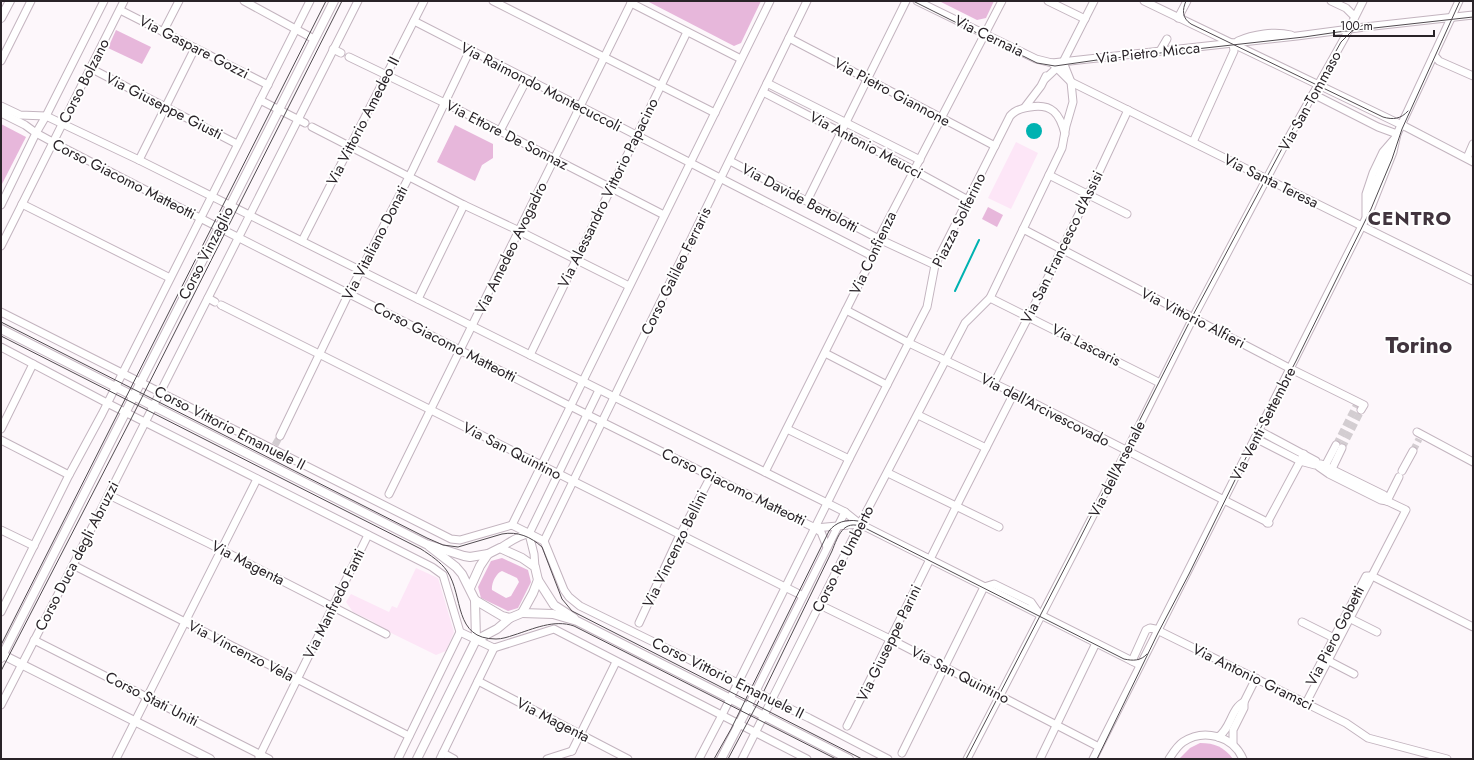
<svg xmlns="http://www.w3.org/2000/svg" width="1474" height="760" font-family="Jost,sans-serif">
  <style>
    .built { fill: #fde6f7 }
    .green { fill: #e7b7db; fill-rule: evenodd }
    .water { fill: #00b2b1 }
    .lines { fill: none; stroke-linecap: round; stroke-linejoin: round }
    .stream { stroke: #00b2b1; stroke-width: 2 }
    .minor-tunnel { stroke: #d3cdd1; stroke-width: 7; stroke-dasharray: 7 3.5; stroke-linecap: butt }
    .minor-casing { stroke: #c3b4bf; stroke-width: 9 }
    .major-casing { stroke: #c3b4bf; stroke-width: 10 }
    .minor { stroke: #fff; stroke-width: 7 }
    .major { stroke: #fff; stroke-width: 8 }
    .tram { stroke: #514b50; stroke-width: 1 }
    .labels { text-anchor: middle; dominant-baseline: central; stroke-width: 4; stroke-linejoin: round; paint-order: stroke }
    .street-label { font-size: 15px; fill: #292328; stroke: #fff }
    .district-label { font-size: 19px; font-weight: bold; letter-spacing: 1px; fill: #41353e; stroke: #fff }
    .town-label { font-size: 23px; font-weight: bold; fill: #41353e; stroke: #fff }
  </style>
  <rect width="100%" height="100%" fill="#fdf7fb"/>
  <!-- built -->
  <g class="built">
    <path d="M 1016,142 L 1038,153 L 1011,209 L 988,198 Z"/>
    <path d="M 416,568 L 438,578 L 454,632 L 446,651 L 436,655 L 385,630 L 372,621 L 353,612 L 346,602 L 351,594 L 389,612 L 392,606 L 397,608 Z"/>
  </g>
  <!-- green -->
  <g class="green">
    <path d="M 647,1 L 761,1 L 741,43 L 734,46 Z"/>
    <path d="M 939,1 L 994,1 L 986,18 L 977,20 Z"/>
    <path d="M 116,30 L 151,47 L 142,64 L 108,48 Z"/>
    <path d="M 1,124 L 26,137 L 1,186 Z"/>
    <path d="M 455,125 L 493,144 L 493,158 L 482,165 L 475,181 L 437,162 Z"/>
    <path d="M 988,207 L 1003,215 L 997,227 L 982,219 Z"/>
    <path d="M 502,558 L 528,570 L 531,582 L 518,608 L 508,611 L 481,598 L 478,587 L 491,561 ZM 502,571 L 517,578 L 519,582 L 511,596 L 506,598 L 492,590 C 491,584 496,573 502,571 Z"/>
    <path d="M 1200,743 C 1215,743 1224,747 1233,759 L 1179,759 L 1190,748 Z"/>
  </g>
  <!-- water -->
  <circle class="water" cx="1034" cy="131" r="8"/>
  <g class="lines">
    <!-- stream -->
    <path class="stream" d="M 955,291 L 979,240"/>
    <!-- minor-tunnel -->
    <g class="minor-tunnel">
      <path d="M 275,445 L 280,436"/>
      <path d="M 1336,445 L 1358,402"/>
      <path d="M 1342,448 L 1364,405"/>
      <path d="M 1413,451 L 1419,439"/>
    </g>
    <defs>
      <g id="minor">
        <path d="M 244,1 L 314,39"/>
        <path d="M 493,1 L 715,113"/>
        <path d="M 917,1 L 1036,59 L 1052,63 L 1297,36 L 1365,27 L 1473,15"/>
        <path d="M 1048,1 L 1085,19"/>
        <path d="M 1144,1 L 1406,127 L 1473,162"/>
        <path d="M 1331,1 L 1346,8 L 1354,16"/>
        <path d="M 631,3 L 741,59"/>
        <path d="M 120,10 L 268,85"/>
        <path d="M 1178,18 L 1187,1"/>
        <path d="M 414,21 L 872,256"/>
        <path d="M 163,32 L 179,1"/>
        <path d="M 789,38 L 995,146"/>
        <path d="M 1238,41 C 1253,34 1275,31 1291,35"/>
        <path d="M 333,49 L 341,53"/>
        <path d="M 1160,51 L 1167,39"/>
        <path d="M 1434,55 L 1439,61 L 1473,76"/>
        <path d="M 349,57 L 451,106 L 664,215"/>
        <path d="M 1,61 L 31,1"/>
        <path d="M 1052,63 L 1071,82 L 1473,281"/>
        <path d="M 90,68 L 237,144"/>
        <path d="M 1045,79 L 1063,62 L 1094,1"/>
        <path d="M 767,83 L 920,160"/>
        <path d="M 763,92 L 906,166 L 968,200"/>
        <path d="M 1313,94 L 1378,127 L 1397,134"/>
        <path d="M 260,100 L 305,123"/>
        <path d="M 1,106 L 20,115 L 46,116 L 139,160 L 845,512 L 860,524 L 1140,665"/>
        <path d="M 1025,107 L 1041,86 L 1046,76"/>
        <path d="M 1,113 L 25,125 L 36,133 L 60,146 L 200,218 L 560,401 L 815,528 L 860,524"/>
        <path d="M 312,127 L 464,205 L 513,228 L 629,286"/>
        <path d="M 500,131 L 527,79"/>
        <path d="M 1193,142 L 1234,51 L 1233,43"/>
        <path d="M 1467,158 L 1473,144"/>
        <path d="M 139,160 L 195,48"/>
        <path d="M 730,161 L 879,239 L 935,265"/>
        <path d="M 1049,175 L 1127,214"/>
        <path d="M 807,201 L 906,1"/>
        <path d="M 22,204 L 170,278"/>
        <path d="M 1369,204 L 1371,195 L 1389,151"/>
        <path d="M 1,205 L 36,133 L 46,116 L 104,1"/>
        <path d="M 1366,216 L 1366,194 L 1373,173 L 1383,152 L 1396,137"/>
        <path d="M 1023,229 L 1291,369 L 1364,405 L 1361,410"/>
        <path d="M 302,241 L 424,1"/>
        <path d="M 1,246 L 124,1"/>
        <path d="M 208,298 L 215,302"/>
        <path d="M 990,298 L 1160,383"/>
        <path d="M 418,299 L 464,205"/>
        <path d="M 221,305 L 803,596"/>
        <path d="M 846,310 L 909,343 L 1014,393 L 1269,523"/>
        <path d="M 1,312 L 451,539 L 460,540 L 512,525 L 544,541 L 564,590 L 569,597 L 580,606 L 809,718 L 888,759"/>
        <path d="M 1,347 L 107,403 L 432,567 L 443,575 L 460,632 L 494,648 L 554,629 L 807,759"/>
        <path d="M 825,353 L 887,385"/>
        <path d="M 530,355 L 687,32"/>
        <path d="M 994,383 L 1032,310 L 1091,189 L 1128,110"/>
        <path d="M 918,415 L 986,448"/>
        <path d="M 1,429 L 33,364"/>
        <path d="M 787,429 L 849,459"/>
        <path d="M 1258,430 L 1316,461"/>
        <path d="M 1417,432 L 1473,462"/>
        <path d="M 280,436 L 346,299 L 413,169 L 470,50"/>
        <path d="M 1255,438 L 1300,461 L 1315,465"/>
        <path d="M 1,440 L 69,475"/>
        <path d="M 1321,464 L 1325,466 L 1336,445"/>
        <path d="M 1324,469 L 1325,466 L 1384,495 L 1387,501"/>
        <path d="M 1402,471 L 1413,451"/>
        <path d="M 765,472 L 869,264 L 882,232 L 1002,1"/>
        <path d="M 888,473 L 999,527"/>
        <path d="M 1330,473 L 1342,448"/>
        <path d="M 389,494 L 632,1"/>
        <path d="M 109,495 L 208,543 L 386,634"/>
        <path d="M 1387,501 L 1399,477"/>
        <path d="M 1267,523 L 1304,454"/>
        <path d="M 512,525 L 770,1"/>
        <path d="M 815,528 L 821,532 L 827,547"/>
        <path d="M 1,530 L 34,546"/>
        <path d="M 544,541 L 807,1"/>
        <path d="M 500,548 C 509,543 518,535 529,534"/>
        <path d="M 73,565 L 409,736"/>
        <path d="M 535,567 L 534,554 L 529,534 L 599,390"/>
        <path d="M 1372,576 L 1473,627"/>
        <path d="M 984,587 L 994,584 L 1031,602 L 1040,615"/>
        <path d="M 820,605 L 890,639 L 1099,747"/>
        <path d="M 1,612 L 69,475 L 102,414 L 310,1"/>
        <path d="M 1347,617 L 1377,632"/>
        <path d="M 1302,622 L 1334,638"/>
        <path d="M 639,623 L 678,539 L 711,476"/>
        <path d="M 34,640 L 269,759"/>
        <path d="M 1325,659 L 1354,674"/>
        <path d="M 1132,661 L 1146,630 L 1150,628 L 1155,629 L 1346,723 L 1368,738 L 1447,759"/>
        <path d="M 1316,672 L 1366,576 L 1372,576"/>
        <path d="M 478,681 L 628,759"/>
        <path d="M 1306,703 L 1406,510 L 1387,501 L 1381,500 L 1329,474 L 1319,467"/>
        <path d="M 1,705 L 73,565 L 358,1"/>
        <path d="M 748,707 L 845,512"/>
        <path d="M 847,726 L 960,499 L 1014,393"/>
        <path d="M 1218,737 C 1231,729 1231,708 1244,702"/>
        <path d="M 1233,744 L 1233,730 L 1244,708 L 1244,702 L 1256,678"/>
        <path d="M 572,751 L 616,662"/>
        <path d="M 443,753 L 454,759"/>
        <path d="M 902,753 L 984,587"/>
        <path d="M 259,757 L 368,535"/>
        <path d="M 116,759 L 257,479"/>
        <path d="M 398,759 L 460,632"/>
        <path d="M 440,759 L 494,648"/>
        <path d="M 547,759 L 572,751"/>
        <path d="M 699,759 L 722,715 L 849,459 L 927,307 L 935,265 L 938,259 L 1010,116 C 1015,110 1022,108 1030,107 C 1052,103 1060,114 1065,134"/>
        <path d="M 742,759 L 859,526 L 965,323 L 990,298 L 1062,148 L 1066,126 L 1073,102 L 1071,82 L 1063,62"/>
        <path d="M 967,759 L 1131,442 L 1196,312 L 1285,144 L 1345,37 L 1363,1"/>
        <path d="M 1040,759 L 1096,643"/>
        <path d="M 1093,759 L 1370,210 L 1393,152 L 1397,134 L 1459,1"/>
        <path d="M 1169,759 C 1173,753 1177,746 1183,742 C 1204,728 1233,736 1243,759"/>
      </g>
      <g id="major">
        <path d="M 1,18 L 10,1"/>
        <path d="M 1,329 L 426,544 L 464,556 L 470,557 L 488,554"/>
        <path d="M 429,546 L 456,567 L 462,574 L 475,600 L 502,616 L 510,618 L 522,613 L 533,593 L 538,580 L 535,567 L 522,558 L 500,548 L 488,554 L 480,566 L 470,588"/>
        <path d="M 538,580 L 554,605 L 574,618"/>
        <path d="M 522,613 L 553,614 L 577,621 L 849,759"/>
        <path d="M 476,640 L 497,629 L 510,618"/>
        <path d="M 1,654 L 210,759"/>
        <path d="M 1,658 L 334,1"/>
        <path d="M 417,759 L 476,640 L 475,600"/>
        <path d="M 721,759 L 748,707"/>
      </g>
    </defs>
    <!-- minor casing -->
    <use href="#minor" class="minor-casing"/>
    <!-- major casing -->
    <use href="#major" class="major-casing"/>
    <!-- minor -->
    <use href="#minor" class="minor"/>
    <!-- major -->
    <use href="#major" class="major"/>
    <!-- tram -->
    <g class="tram">
      <path d="M 913,1 L 1037,63 L 1055,66 L 1097,60 L 1304,37 L 1338,32 L 1473,17"/>
      <path d="M 1186,1 C 1182,10 1182,18 1191,24 L 1383,117 C 1393,120 1401,119 1408,111"/>
      <path d="M 1,322 L 427,538 L 443,545 L 458,547 L 502,534 C 518,531 531,537 542,547 L 562,599 L 572,611 L 862,759"/>
      <path d="M 1,336 L 421,549 C 430,555 441,562 447,571 C 464,596 453,639 496,639 C 502,639 508,637 514,635 C 533,629 554,619 574,626 L 836,759"/>
      <path d="M 1,645 L 326,1"/>
      <path d="M 1,671 L 129,423 L 342,1"/>
      <path d="M 714,759 L 731,729 L 829,531 C 836,522 846,519 858,521"/>
      <path d="M 728,759 L 762,695 L 832,551 C 838,536 843,519 863,527 L 1124,659 C 1133,661 1141,661 1147,654"/>
      <path d="M 966,759 L 1072,554 L 1192,317 L 1285,143 L 1341,42 L 1351,32 L 1363,25"/>
      <path d="M 1097,759 L 1158,633 L 1189,574 L 1259,431 L 1296,361 L 1371,209 L 1392,159 L 1402,129 L 1460,1"/>
    </g>
  </g>
  <g class="labels">
    <!-- street labels -->
    <g class="street-label">
      <text transform="translate(989 36) rotate(26)">Via Cernaia</text>
      <text transform="translate(194 47) rotate(27)">Via Gaspare Gozzi</text>
      <text transform="translate(1148 53) rotate(-6)">Via Pietro Micca</text>
      <text transform="translate(84 81) rotate(-63)">Corso Bolzano</text>
      <text transform="translate(541 87) rotate(27)">Via Raimondo Montecuccoli</text>
      <text transform="translate(892 92) rotate(28)">Via Pietro Giannone</text>
      <text transform="translate(1310 101) rotate(-61)">Via San Tommaso</text>
      <text transform="translate(164 106) rotate(27)">Via Giuseppe Giusti</text>
      <text transform="translate(363 121) rotate(-63)">Via Vittorio Amedeo II</text>
      <text transform="translate(507 135) rotate(27)">Via Ettore De Sonnaz</text>
      <text transform="translate(866 145) rotate(28)">Via Antonio Meucci</text>
      <text transform="translate(124 179) rotate(27)">Corso Giacomo Matteotti</text>
      <text transform="translate(1271 181) rotate(26)">Via Santa Teresa</text>
      <text transform="translate(608 193) rotate(-64)">Via Alessandro Vittorio Papacino</text>
      <text transform="translate(800 198) rotate(28)">Via Davide Bertolotti</text>
      <text transform="translate(959 220) rotate(-64)">Piazza Solferino</text>
      <text transform="translate(375 243) rotate(-63)">Via Vitaliano Donati</text>
      <text transform="translate(1062 247) rotate(-64)">Via San Francesco d'Assisi</text>
      <text transform="translate(511 248) rotate(-64)">Via Amedeo Avogadro</text>
      <text transform="translate(206 253) rotate(-63)">Corso Vinzaglio</text>
      <text transform="translate(873 253) rotate(-65)">Via Confienza</text>
      <text transform="translate(676 271) rotate(-64)">Corso Galileo Ferraris</text>
      <text transform="translate(1193 318) rotate(27)">Via Vittorio Alfieri</text>
      <text transform="translate(445 342) rotate(27)">Corso Giacomo Matteotti</text>
      <text transform="translate(1086 345) rotate(27)">Via Lascaris</text>
      <text transform="translate(1045 410) rotate(27)">Via dell'Arcivescovado</text>
      <text transform="translate(1263 424) rotate(-63)">Via Venti Settembre</text>
      <text transform="translate(230 428) rotate(27)">Corso Vittorio Emanuele II</text>
      <text transform="translate(512 451) rotate(27)">Via San Quintino</text>
      <text transform="translate(1117 469) rotate(-63)">Via dell'Arsenale</text>
      <text transform="translate(734 487) rotate(26)">Corso Giacomo Matteotti</text>
      <text transform="translate(675 549) rotate(-64)">Via Vincenzo Bellini</text>
      <text transform="translate(77 556) rotate(-63)">Corso Duca degli Abruzzi</text>
      <text transform="translate(843 559) rotate(-63)">Corso Re Umberto</text>
      <text transform="translate(248 563) rotate(27)">Via Magenta</text>
      <text transform="translate(334 604) rotate(-64)">Via Manfredo Fanti</text>
      <text transform="translate(1335 636) rotate(-63)">Via Piero Gobetti</text>
      <text transform="translate(889 643) rotate(-64)">Via Giuseppe Parini</text>
      <text transform="translate(241 651) rotate(27)">Via Vincenzo Vela</text>
      <text transform="translate(960 675) rotate(27)">Via San Quintino</text>
      <text transform="translate(1253 677) rotate(26)">Via Antonio Gramsci</text>
      <text transform="translate(728 678) rotate(26)">Corso Vittorio Emanuele II</text>
      <text transform="translate(152 699) rotate(27)">Corso Stati Uniti</text>
      <text transform="translate(553 720) rotate(27)">Via Magenta</text>
    </g>
    <!-- district labels -->
    <g class="district-label">
      <text x="1410" y="218">CENTRO</text>
    </g>
    <!-- town labels -->
    <g class="town-label">
      <text x="1419" y="345">Torino</text>
    </g>
  </g>
  <!-- border -->
  <rect width="1474" height="760" fill="none" stroke="#292328" stroke-width="4"/>
  <!-- scale -->
  <path d="M1334 30v6h100v-6" fill="none" stroke="#292328" stroke-width="2"/>
  <text x="1340" y="30" font-size="12" fill="#292328" stroke="#ffffff" stroke-width="3" paint-order="stroke">100 m</text>
</svg>
